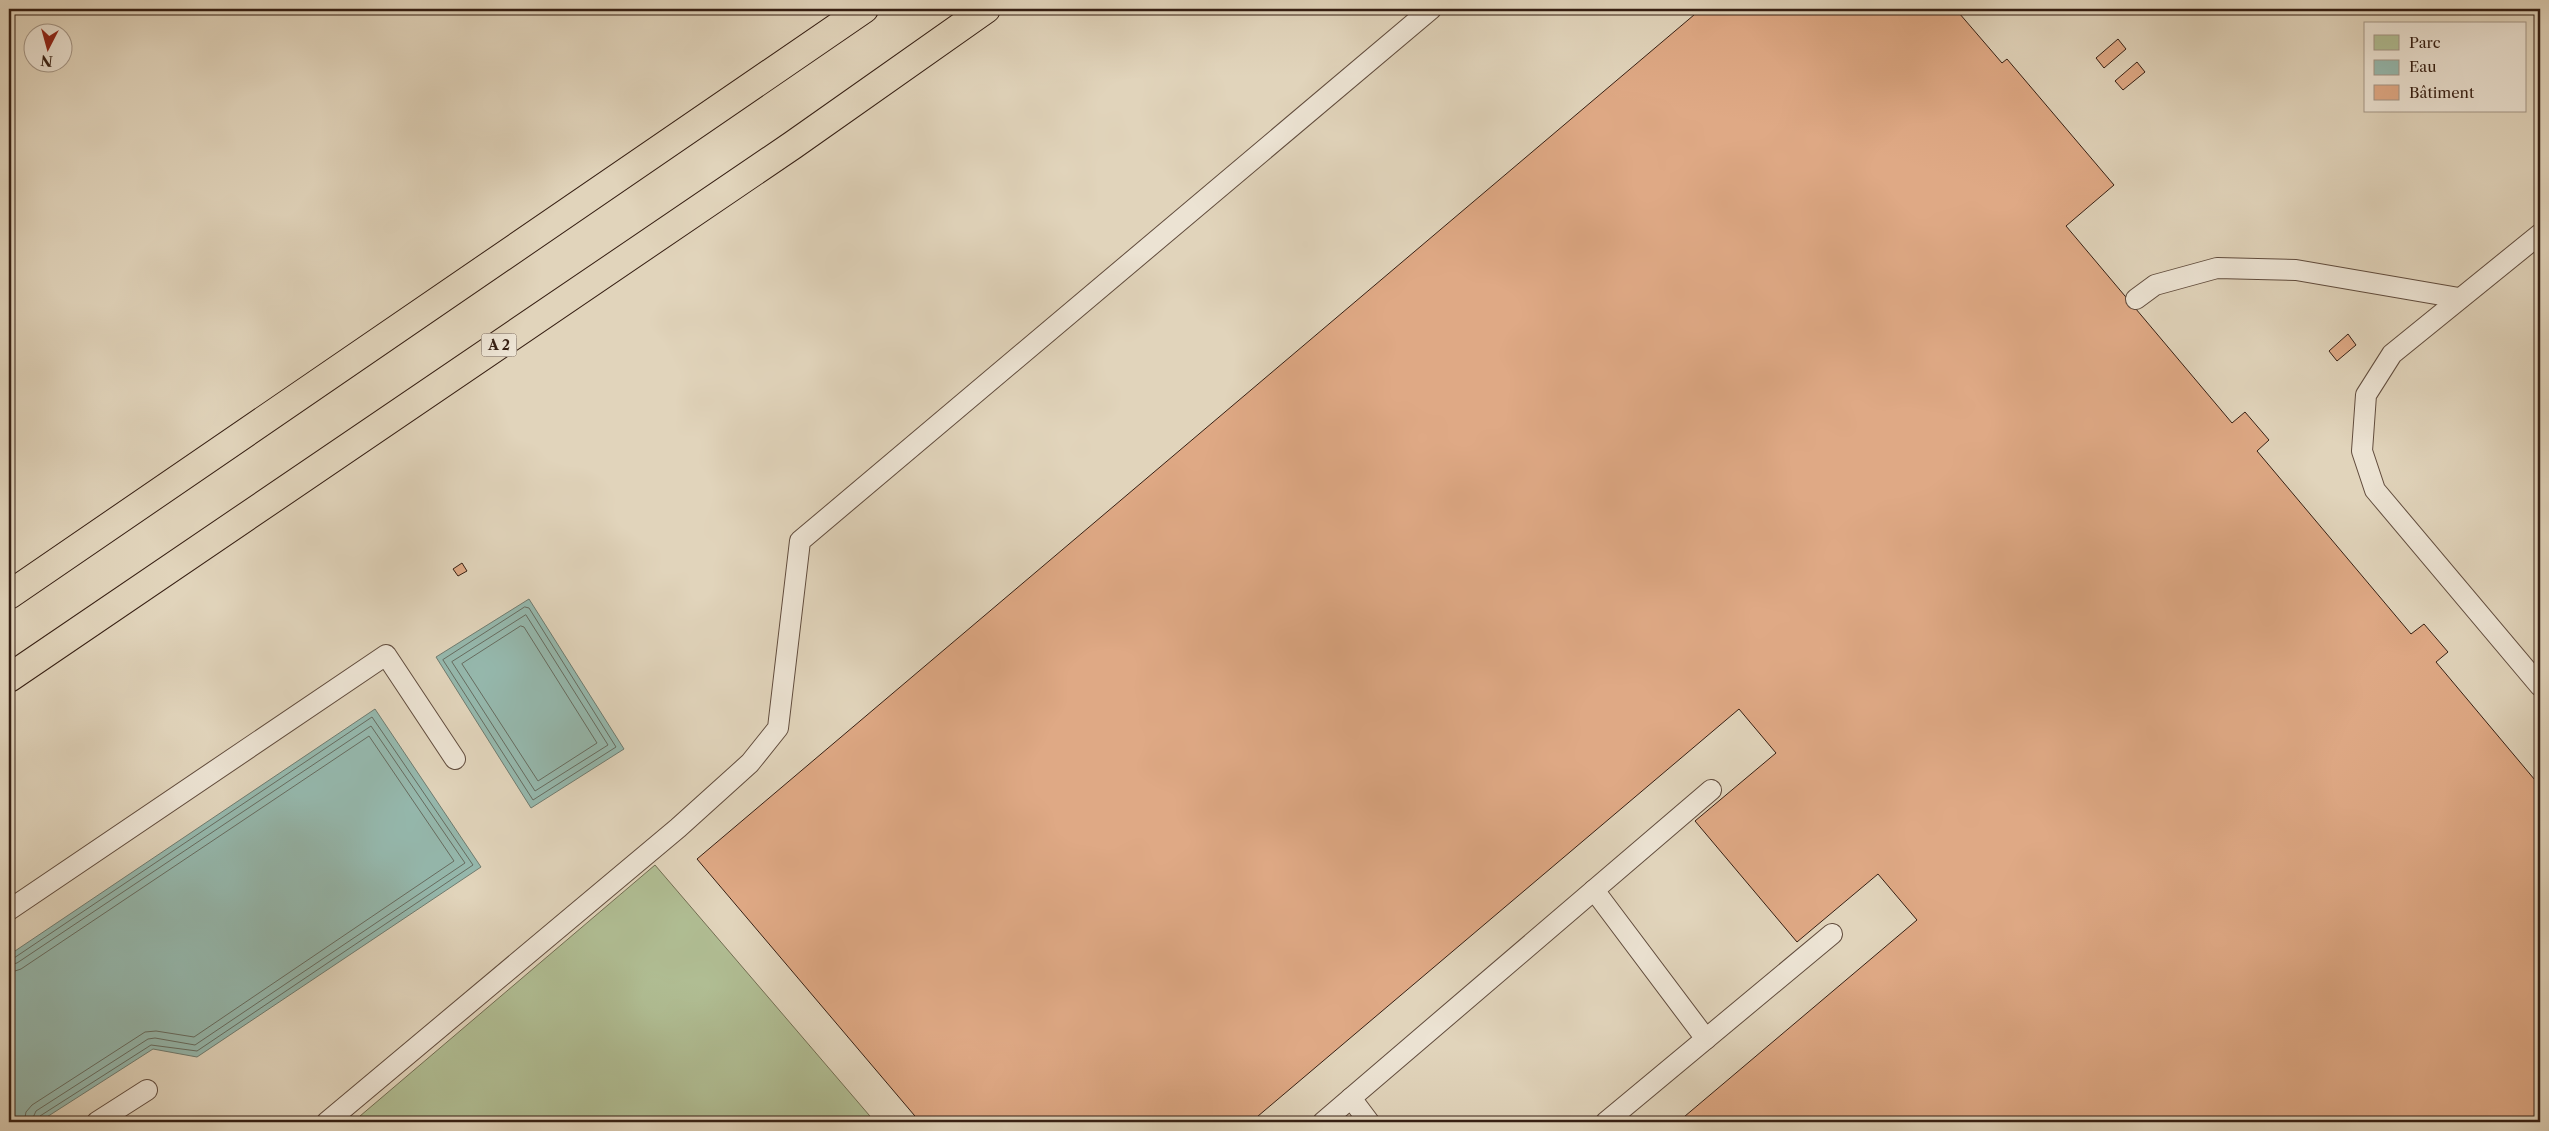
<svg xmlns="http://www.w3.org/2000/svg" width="2549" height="1131" font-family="'Libre Caslon Text',serif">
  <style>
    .green { fill: #b0bd93; stroke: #736e53 }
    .water { fill: #95b8ad; stroke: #6f7b6f }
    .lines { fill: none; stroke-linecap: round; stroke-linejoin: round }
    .shore { stroke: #666c60; stroke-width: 1 }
    .building { fill: #dfa985; stroke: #361f13 }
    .lane-casing { stroke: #614c3d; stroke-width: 22 }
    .highway-casing { stroke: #361f13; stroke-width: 30 }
    .lane { stroke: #ece3d3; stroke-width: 20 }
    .highway { stroke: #e1d4bb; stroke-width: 28 }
    .labels { text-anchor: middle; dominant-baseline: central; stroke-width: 4; stroke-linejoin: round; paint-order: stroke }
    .shield { fill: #ece3d3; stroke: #6d5a4d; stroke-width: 1 }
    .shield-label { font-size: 14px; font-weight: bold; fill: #361f13 }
  </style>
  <rect width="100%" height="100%" fill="#e1d4bb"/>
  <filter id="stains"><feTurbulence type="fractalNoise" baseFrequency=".004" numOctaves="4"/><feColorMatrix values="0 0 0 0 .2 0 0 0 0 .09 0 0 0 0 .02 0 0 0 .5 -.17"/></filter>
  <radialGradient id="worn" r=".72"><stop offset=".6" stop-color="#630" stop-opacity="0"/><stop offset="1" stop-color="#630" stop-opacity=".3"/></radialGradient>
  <!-- green -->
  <path class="green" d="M 655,865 L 875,1122 L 353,1122 Z"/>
  <!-- water -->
  <g class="water">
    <path d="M 529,599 L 624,749 L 531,808 L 436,657 Z"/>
    <path d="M 375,709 L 481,867 L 197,1057 L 153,1049 L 39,1122 L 9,1122 L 9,955 Z"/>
  </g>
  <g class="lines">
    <!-- shore -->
    <g class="shore">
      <path d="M 525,607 L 529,608 L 616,747 L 533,800 L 443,660 Z"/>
      <path d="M 526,615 L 608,745 L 535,791 L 452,662 Z"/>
      <path d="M 521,626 L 524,627 L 597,743 L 538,781 L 462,664 Z"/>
      <path d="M 9,959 L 14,958 L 372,717 L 473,865 L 197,1051 L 151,1045 L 40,1116 L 37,1122"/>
      <path d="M 9,965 L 17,963 L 371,726 L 465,863 L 195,1045 L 155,1038 L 148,1039 L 36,1111 L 31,1122"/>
      <path d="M 9,973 L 21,969 L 369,736 L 454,861 L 194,1037 L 156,1031 L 145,1032 L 32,1105 L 26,1112 L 24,1122"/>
    </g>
  </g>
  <!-- building -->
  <g class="building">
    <path d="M 1701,9 L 1964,9 L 1959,13 L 2002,63 L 2007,59 L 2114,185 L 2066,226 L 2232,423 L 2245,412 L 2269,440 L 2257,451 L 2411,634 L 2424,624 L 2448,652 L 2436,662 L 2540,786 L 2538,1122 L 1678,1122 L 1917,920 L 1878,874 L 1797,942 L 1695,821 L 1776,753 L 1739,709 L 1251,1122 L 920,1122 L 697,859 Z"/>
    <path d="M 2118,39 L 2126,49 L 2104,68 L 2096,58 Z"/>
    <path d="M 2137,62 L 2145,72 L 2123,90 L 2115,81 Z"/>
    <path d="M 2348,334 L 2356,345 L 2337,361 L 2329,351 Z"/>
    <path d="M 462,563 L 467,571 L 458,576 L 453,569 Z"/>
  </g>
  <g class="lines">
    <defs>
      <g id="lane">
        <path d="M 2540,234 L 2392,354 L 2366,395 L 2362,451 L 2375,490 L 2540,686"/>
        <path d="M 2136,299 L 2155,285 L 2217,268 L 2296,270 L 2459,298"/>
        <path d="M 1594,890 L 1706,1039"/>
        <path d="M 9,910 L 386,655 L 455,759"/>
        <path d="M 1351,1098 L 1369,1122"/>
        <path d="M 97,1122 L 147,1090"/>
        <path d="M 327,1122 L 678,828 L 750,763 L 778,728 L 800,541 L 1431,9"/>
        <path d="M 1323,1122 L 1711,790"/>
        <path d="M 1606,1122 L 1832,934"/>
      </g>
      <g id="highway">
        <path d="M 9,595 L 864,9"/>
        <path d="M 9,678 L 793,145 L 986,9"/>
      </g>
    </defs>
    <!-- lane casing -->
    <use href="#lane" class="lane-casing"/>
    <!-- highway casing -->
    <use href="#highway" class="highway-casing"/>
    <!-- lane -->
    <use href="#lane" class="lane"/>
    <!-- highway -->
    <use href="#highway" class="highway"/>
  </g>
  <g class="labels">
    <!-- shield labels -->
    <rect class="shield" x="481.5" y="333.5" width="35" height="23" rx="4"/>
    <g class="shield-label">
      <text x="499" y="345">A 2</text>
    </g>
  </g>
  <!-- margin -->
  <rect width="2549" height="1131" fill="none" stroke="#e1d4bb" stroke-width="30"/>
  <rect x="10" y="10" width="2529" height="1111" fill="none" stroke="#361f13" stroke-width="2.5"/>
  <rect x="15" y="15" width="2519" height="1101" fill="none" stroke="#361f13"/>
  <!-- legend -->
  <rect x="2364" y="22" width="162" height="90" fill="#ece3d3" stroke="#a39586"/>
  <rect x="2374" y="35" width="25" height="15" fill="#b0bd93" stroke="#a39586"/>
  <text x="2409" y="48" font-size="15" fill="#361f13">Parc</text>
  <rect x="2374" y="60" width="25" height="15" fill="#95b8ad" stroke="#a39586"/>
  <text x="2409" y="72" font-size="15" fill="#361f13">Eau</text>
  <rect x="2374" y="85" width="25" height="15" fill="#dfa985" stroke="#a39586"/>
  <text x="2409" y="98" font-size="15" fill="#361f13">Bâtiment</text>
  <!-- north arrow -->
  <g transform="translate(48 48) rotate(186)"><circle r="24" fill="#ece3d3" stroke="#a39586"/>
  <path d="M0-4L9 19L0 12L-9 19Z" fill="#8f2418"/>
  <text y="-8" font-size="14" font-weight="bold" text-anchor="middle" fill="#361f13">N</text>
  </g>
  <rect width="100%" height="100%" filter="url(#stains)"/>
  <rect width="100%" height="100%" fill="url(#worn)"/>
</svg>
